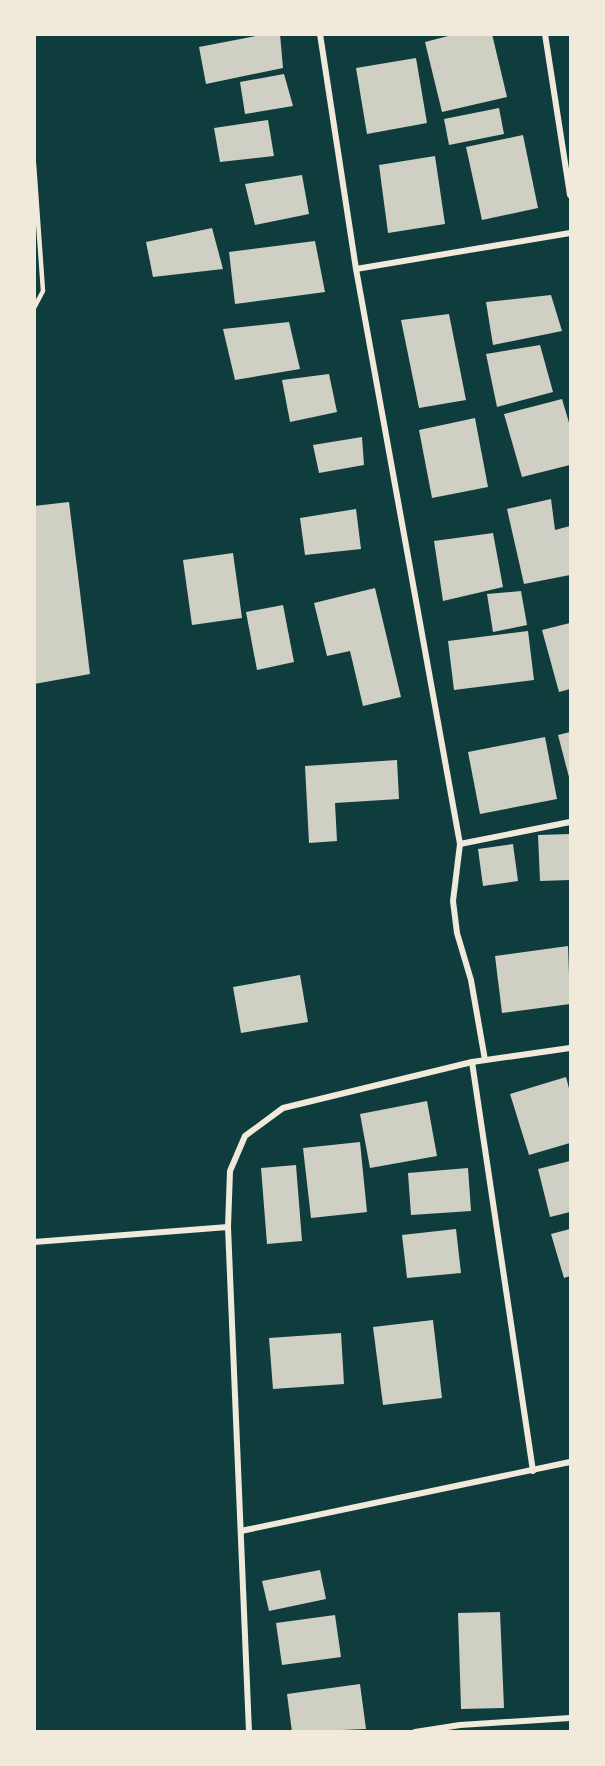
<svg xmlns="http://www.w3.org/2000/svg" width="605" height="1766" font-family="'Public Sans',sans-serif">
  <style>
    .building { fill: #cfcfc3 }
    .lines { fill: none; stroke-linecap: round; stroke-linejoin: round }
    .service { stroke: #f1e9da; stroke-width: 4.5 }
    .minor { stroke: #f1e9da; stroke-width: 6 }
  </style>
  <rect width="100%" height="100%" fill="#0f3d3e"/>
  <!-- building -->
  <g class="building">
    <path d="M 266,34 L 280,34 L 283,68 L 206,84 L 199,47 Z"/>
    <path d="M 456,34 L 492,34 L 507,97 L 442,112 L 425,42 Z"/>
    <path d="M 416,58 L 427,123 L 367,134 L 356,68 Z"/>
    <path d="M 284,74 L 293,106 L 245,114 L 240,82 Z"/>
    <path d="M 499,108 L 504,134 L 449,145 L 444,119 Z"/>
    <path d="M 268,120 L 274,156 L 220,162 L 214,128 Z"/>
    <path d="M 523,135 L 538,208 L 482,220 L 466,147 Z"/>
    <path d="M 435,156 L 445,224 L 388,233 L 379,165 Z"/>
    <path d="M 302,175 L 309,214 L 255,225 L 245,184 Z"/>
    <path d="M 212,228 L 223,269 L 153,277 L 146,242 Z"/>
    <path d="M 315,241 L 325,292 L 235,304 L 229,252 Z"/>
    <path d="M 551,295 L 562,331 L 493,345 L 486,302 Z"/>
    <path d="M 449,314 L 466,400 L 419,408 L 401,320 Z"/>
    <path d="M 289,322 L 300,369 L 235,380 L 223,329 Z"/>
    <path d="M 540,345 L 553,392 L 497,407 L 486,354 Z"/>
    <path d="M 329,374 L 337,412 L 290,422 L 282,380 Z"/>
    <path d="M 562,399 L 570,426 L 570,465 L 522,477 L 504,414 Z"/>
    <path d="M 475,418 L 488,487 L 432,498 L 419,430 Z"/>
    <path d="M 362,437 L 364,465 L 319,473 L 313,445 Z"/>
    <path d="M 551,499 L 555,530 L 570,526 L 570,575 L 524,584 L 507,509 Z"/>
    <path d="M 69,502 L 90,674 L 34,684 L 34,506 Z"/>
    <path d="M 356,509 L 361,549 L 305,555 L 300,518 Z"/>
    <path d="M 493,533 L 503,587 L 443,601 L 434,541 Z"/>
    <path d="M 233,553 L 242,618 L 192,625 L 183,560 Z"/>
    <path d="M 375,588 L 401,697 L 363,706 L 350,651 L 327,656 L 314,603 Z"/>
    <path d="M 521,591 L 527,625 L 493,632 L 487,594 Z"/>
    <path d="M 283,605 L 294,662 L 257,670 L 246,612 Z"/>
    <path d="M 570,623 L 570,689 L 559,692 L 542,630 Z"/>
    <path d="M 528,631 L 534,680 L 454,690 L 448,641 Z"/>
    <path d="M 570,732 L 570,781 L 558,735 Z"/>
    <path d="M 545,737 L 557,799 L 480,814 L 468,752 Z"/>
    <path d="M 397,760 L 399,799 L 335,803 L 337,841 L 309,843 L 305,766 Z"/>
    <path d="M 570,834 L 570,880 L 540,881 L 538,835 Z"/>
    <path d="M 513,844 L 518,881 L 483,886 L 478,849 Z"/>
    <path d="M 568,946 L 570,1004 L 502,1013 L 495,956 Z"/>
    <path d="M 300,975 L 308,1022 L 241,1033 L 233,987 Z"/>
    <path d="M 566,1077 L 570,1092 L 570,1143 L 529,1155 L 510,1094 Z"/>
    <path d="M 427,1101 L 437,1156 L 370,1168 L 360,1114 Z"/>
    <path d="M 360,1142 L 367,1212 L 311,1218 L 303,1148 Z"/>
    <path d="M 570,1161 L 570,1212 L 550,1217 L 538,1169 Z"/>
    <path d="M 296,1165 L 302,1241 L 267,1244 L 261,1168 Z"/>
    <path d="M 468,1168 L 471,1211 L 411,1215 L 408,1173 Z"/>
    <path d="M 456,1229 L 461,1273 L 407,1278 L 402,1235 Z"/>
    <path d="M 570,1229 L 570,1276 L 564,1278 L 551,1234 Z"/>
    <path d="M 433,1320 L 442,1398 L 383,1405 L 373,1327 Z"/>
    <path d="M 341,1333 L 344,1384 L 273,1389 L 269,1338 Z"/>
    <path d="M 320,1570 L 326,1599 L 269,1611 L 262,1581 Z"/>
    <path d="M 500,1612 L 504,1708 L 461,1709 L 458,1613 Z"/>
    <path d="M 335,1615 L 341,1657 L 282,1665 L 276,1623 Z"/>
    <path d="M 360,1684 L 366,1729 L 292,1732 L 287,1694 Z"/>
  </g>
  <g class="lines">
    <!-- service -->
    <path class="service" d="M 34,164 L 43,291 L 34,308"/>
    <!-- minor -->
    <g class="minor">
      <path d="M 320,34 L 356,269 L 460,844 L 570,822"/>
      <path d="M 545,34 L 570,195"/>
      <path d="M 356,269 L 570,233"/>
      <path d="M 460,844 L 453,901 L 457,933 L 471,980 L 485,1060"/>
      <path d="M 472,1062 L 533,1471"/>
      <path d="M 34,1242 L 228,1227"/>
      <path d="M 241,1531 L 570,1462"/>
      <path d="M 249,1732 L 228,1227 L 230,1171 L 245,1136 L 283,1108 L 472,1062 L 570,1048"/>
      <path d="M 415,1732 L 460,1725 L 570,1718"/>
    </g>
  </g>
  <!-- border -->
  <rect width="605" height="1766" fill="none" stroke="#f1e9da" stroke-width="72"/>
</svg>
